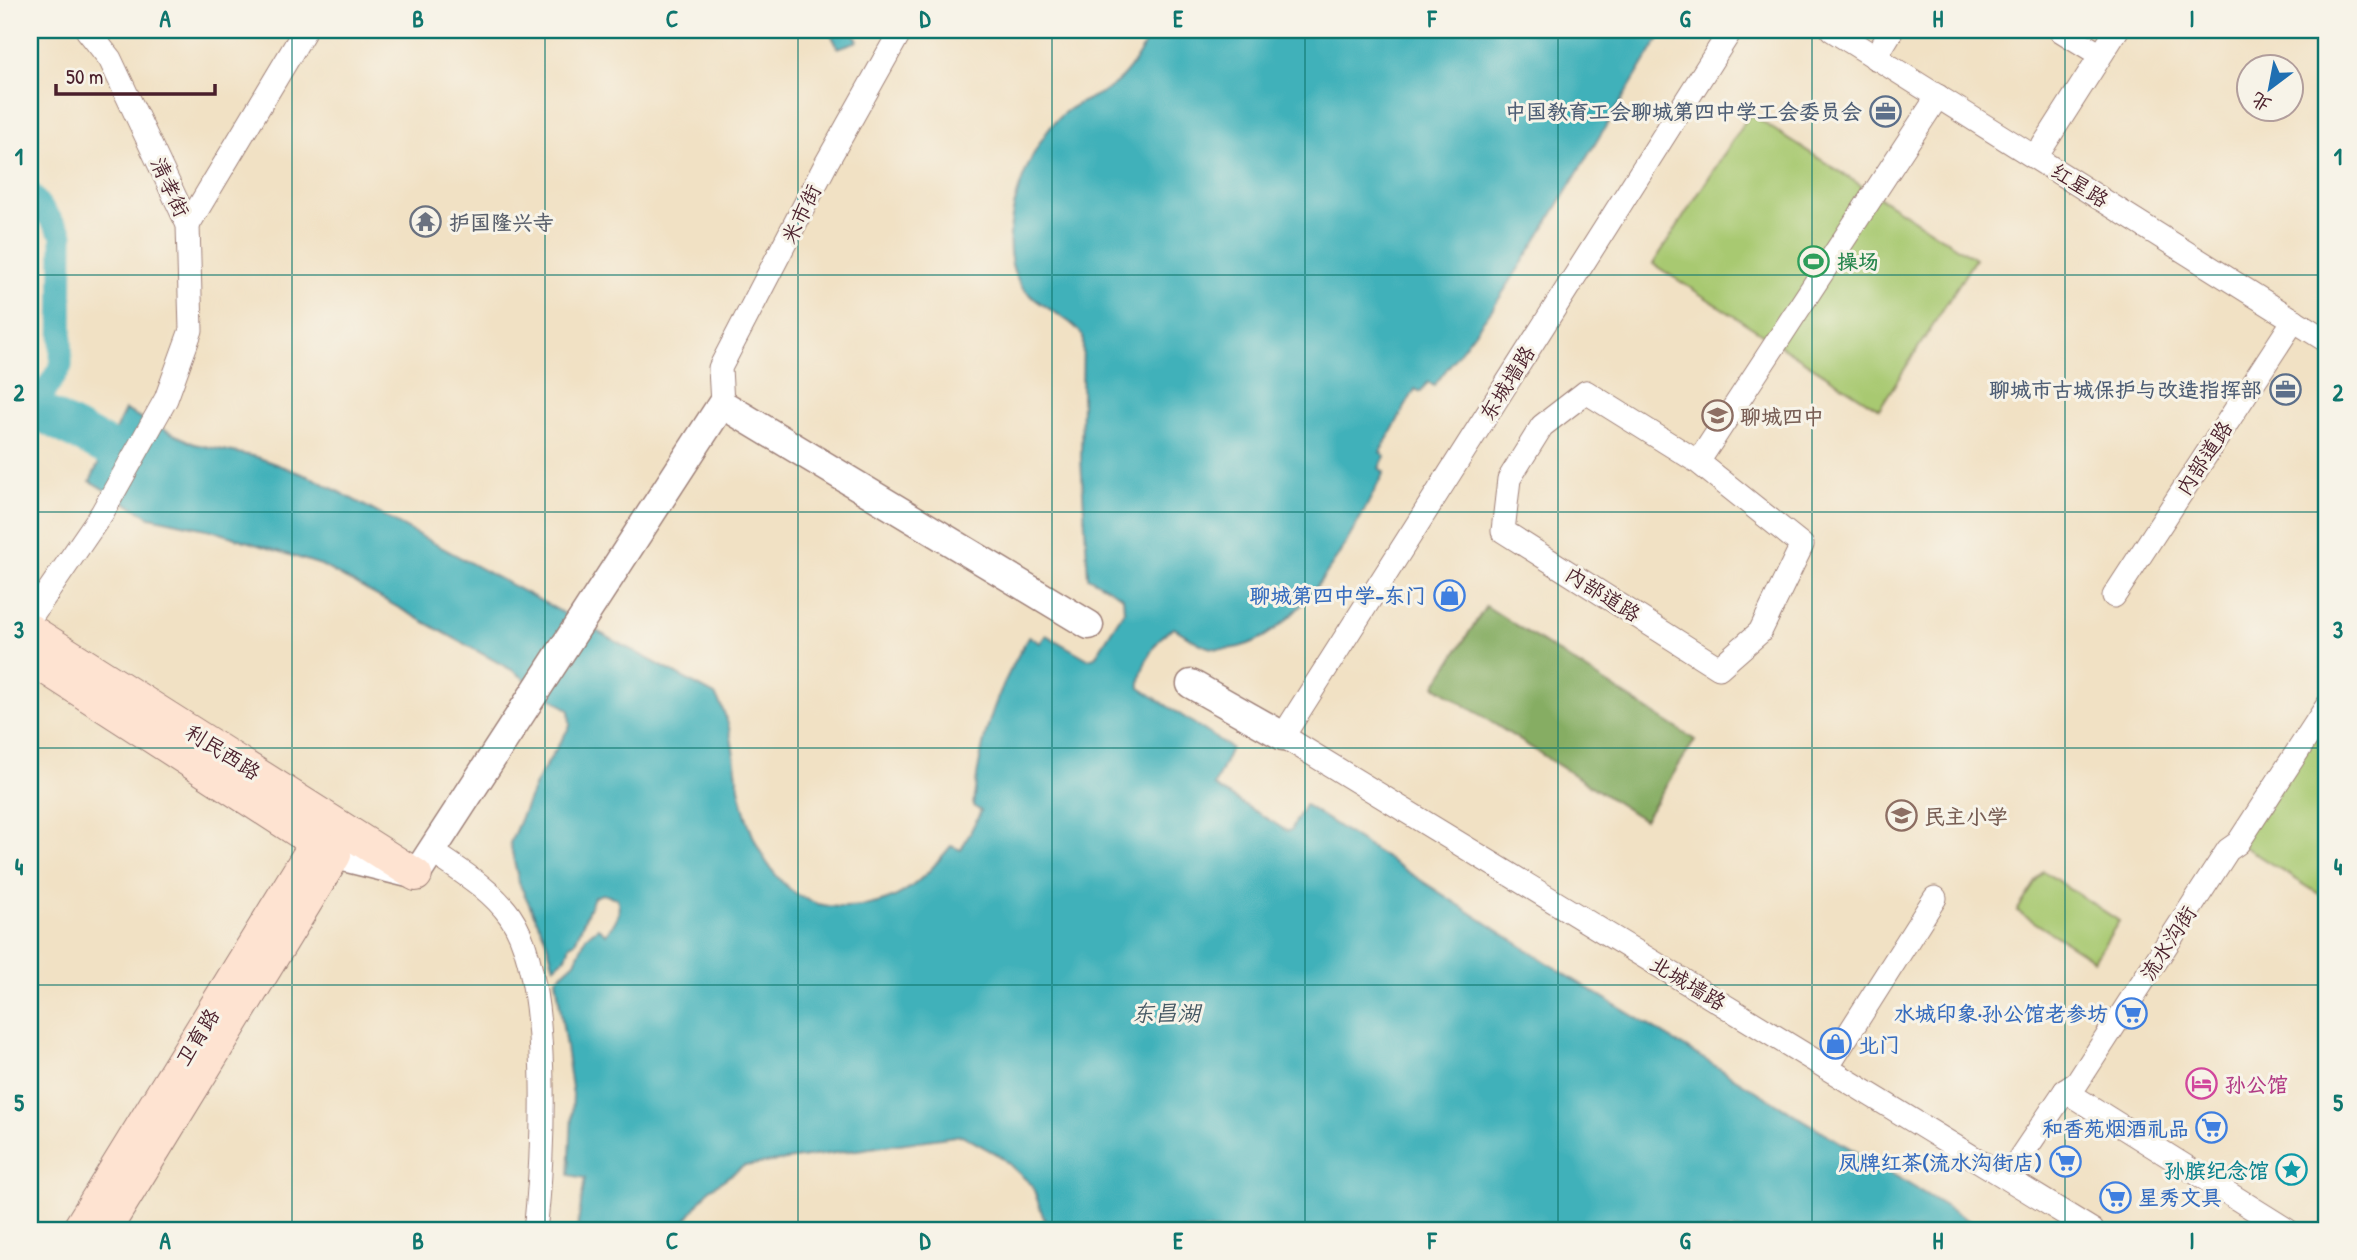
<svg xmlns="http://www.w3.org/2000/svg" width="2357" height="1260" font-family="'Patrick Hand','LXGW WenKai TC',sans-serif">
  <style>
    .green { fill: #a8c971; stroke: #79744e; stroke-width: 2 }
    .forest { fill: #86ad63; stroke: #686647; stroke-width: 2 }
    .water { fill: #41b1ba; stroke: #466872; stroke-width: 2 }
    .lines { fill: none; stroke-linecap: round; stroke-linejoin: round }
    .canal { stroke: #41b1ba; stroke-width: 23 }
    .river { stroke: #41b1ba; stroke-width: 38 }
    .minor-casing { stroke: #9e8078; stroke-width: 25 }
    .tertiary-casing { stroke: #9e8078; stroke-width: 31 }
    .secondary-casing { stroke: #9e8078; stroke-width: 34 }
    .minor { stroke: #fff; stroke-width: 23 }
    .tertiary { stroke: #fff; stroke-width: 28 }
    .secondary { stroke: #fee3d1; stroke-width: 32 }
    .grid { fill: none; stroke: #0f766e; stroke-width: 2; stroke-opacity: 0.55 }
    .labels { text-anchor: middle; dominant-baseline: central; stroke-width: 6; stroke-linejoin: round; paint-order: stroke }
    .service-label { font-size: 21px; font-weight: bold; fill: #4e5e75; stroke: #f7f3e8; text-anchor: end }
    .street-label { font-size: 21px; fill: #4a1f2b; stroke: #f7f3e8 }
    .worship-label { font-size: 21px; font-weight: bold; fill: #5b616d; stroke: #f7f3e8; text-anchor: start }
    .leisure-label { font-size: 21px; font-weight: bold; fill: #27864d; stroke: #f7f3e8; text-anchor: start }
    .education-label { font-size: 21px; font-weight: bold; fill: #785e54; stroke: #f7f3e8; text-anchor: start }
    .shop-label { font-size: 21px; font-weight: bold; fill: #366cbe; stroke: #f7f3e8; text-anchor: end }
    .hotel-label { font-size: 21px; font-weight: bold; fill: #b23c85; stroke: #f7f3e8; text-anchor: start }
    .culture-label { font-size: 21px; font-weight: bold; fill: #0d838f; stroke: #f7f3e8; text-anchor: end }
    .water-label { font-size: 23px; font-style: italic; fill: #465964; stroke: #f7f3e8 }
    .neatline { fill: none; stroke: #0f766e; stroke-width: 2.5 }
    .grid-label { font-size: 23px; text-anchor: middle; font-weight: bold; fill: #0f766e }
  </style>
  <rect width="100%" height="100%" fill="#f7f3e8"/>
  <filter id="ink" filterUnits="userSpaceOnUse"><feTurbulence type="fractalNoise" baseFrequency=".0143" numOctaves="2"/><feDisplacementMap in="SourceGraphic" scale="14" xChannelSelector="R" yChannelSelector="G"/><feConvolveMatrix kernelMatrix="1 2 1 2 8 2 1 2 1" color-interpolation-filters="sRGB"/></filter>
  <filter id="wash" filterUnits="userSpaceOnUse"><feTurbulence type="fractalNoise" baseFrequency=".00686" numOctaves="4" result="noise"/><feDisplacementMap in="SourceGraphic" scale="28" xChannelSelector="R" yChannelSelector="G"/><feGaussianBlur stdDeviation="1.57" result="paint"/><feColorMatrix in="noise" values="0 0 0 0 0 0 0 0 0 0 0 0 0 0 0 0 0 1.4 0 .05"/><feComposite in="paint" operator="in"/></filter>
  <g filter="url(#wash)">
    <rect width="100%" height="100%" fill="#f1e1c4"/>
    <!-- green -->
    <g class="green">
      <path d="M 1750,114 L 1975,259 L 1879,409 L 1653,264 Z"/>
      <path d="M 2327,706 L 2327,899 L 2238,843 Z"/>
      <path d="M 2043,871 L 2119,921 L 2094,960 L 2017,911 Z"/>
    </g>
    <!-- forest -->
    <path class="forest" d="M 1486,606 L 1695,740 L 1644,820 L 1435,686 Z"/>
    <!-- water -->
    <g class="water">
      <path d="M 829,30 L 852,30 L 858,41 L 838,48 Z"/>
      <path d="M 1150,30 L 1664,30 L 1535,243 L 1493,308 L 1434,386 L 1428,382 L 1421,392 L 1415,389 L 1380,452 L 1385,456 L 1379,468 L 1384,472 C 1356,528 1291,661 1212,648 C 1200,646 1185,634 1174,628 C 1157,635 1138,670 1140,688 L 1231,748 L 1214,786 L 1287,831 L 1291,830 L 1305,805 L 1571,978 L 1984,1230 L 1048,1230 L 1032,1185 L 1000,1156 L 962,1135 L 744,1166 L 710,1189 L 678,1230 L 577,1230 L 585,1178 L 569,1175 L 573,1095 L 556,979 L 575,962 L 586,937 L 598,928 L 606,934 C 616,921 622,914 617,898 L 602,894 L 594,897 L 575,942 L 570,945 L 566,957 L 554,967 L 545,937 L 519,883 L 510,843 L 536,782 L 570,726 L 569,710 L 512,670 L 321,565 L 211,530 L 150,517 L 90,481 L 125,410 L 194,444 L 257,457 L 315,479 L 715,695 C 732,721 732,746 737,776 C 746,833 773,906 840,907 C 895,908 918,886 951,846 L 961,850 L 981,811 L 973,806 C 981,736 993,697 1029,636 L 1040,643 L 1046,635 L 1088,659 L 1095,657 L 1124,611 L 1123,597 L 1088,577 L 1081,459 L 1083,336 C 1067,313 1033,306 1019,282 C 992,239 1028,142 1065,112 C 1079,101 1098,97 1112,86 C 1129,74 1144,49 1150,30 Z"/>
    </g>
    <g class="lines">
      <!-- canal -->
      <path class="canal" d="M 30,193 L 62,234 L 61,366 L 30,416"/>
      <!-- river -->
      <path class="river" d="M 34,409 L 107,447"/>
    </g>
  </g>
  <g filter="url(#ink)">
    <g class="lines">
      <defs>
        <g id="minor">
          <path d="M 1731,30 L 1283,736 L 2092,1230"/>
          <path d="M 1832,30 L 2327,341"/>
          <path d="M 2060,30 L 2099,54"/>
          <path d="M 1875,58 L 1892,30"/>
          <path d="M 2036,157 L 2117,30"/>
          <path d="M 188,225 L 305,30"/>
          <path d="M 722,404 L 720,368 L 827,162 L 901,30"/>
          <path d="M 1698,462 L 1802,545 L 1760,632 L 1719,668 L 1503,531 L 1509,479 L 1542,426 L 1586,392 L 1698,462 L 1938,96"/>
          <path d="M 2114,596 L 2294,320"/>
          <path d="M 30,618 L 102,513 L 166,399 L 191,330 L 188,225 L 110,59 L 87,30"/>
          <path d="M 433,852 C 460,871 491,889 510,916 C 552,976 544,1158 535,1230"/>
          <path d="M 1827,1068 L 1935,898"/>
          <path d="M 2065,1091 L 2287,1230"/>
          <path d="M 2007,1177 L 2065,1091 L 2077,1083 L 2228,850 L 2238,843 L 2327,706"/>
        </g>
        <g id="tertiary">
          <path d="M 1191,684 L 1283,736"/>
          <path d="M 335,855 L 416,875 L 722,404 L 1089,625"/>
        </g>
        <g id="secondary">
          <path d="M 30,630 L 416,875"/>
          <path d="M 30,658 L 335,855 L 105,1230"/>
          <path d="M 78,1230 L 316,843"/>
        </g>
      </defs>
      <!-- minor casing -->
      <use href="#minor" class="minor-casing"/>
      <!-- tertiary casing -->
      <use href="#tertiary" class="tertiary-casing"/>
      <!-- secondary casing -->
      <use href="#secondary" class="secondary-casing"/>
      <!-- minor -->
      <use href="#minor" class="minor"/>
      <!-- tertiary -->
      <use href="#tertiary" class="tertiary"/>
      <!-- secondary -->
      <use href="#secondary" class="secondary"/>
    </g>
  </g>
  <!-- grid -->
  <path class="grid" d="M 292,30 L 292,1230M 545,30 L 545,1230M 798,30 L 798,1230M 1052,30 L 1052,1230M 1305,30 L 1305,1230M 1558,30 L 1558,1230M 1812,30 L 1812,1230M 2065,30 L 2065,1230M 30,275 L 2327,275M 30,512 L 2327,512M 30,748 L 2327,748M 30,985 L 2327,985"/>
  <!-- icons -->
  <defs>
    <symbol id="office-ring" viewBox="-11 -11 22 22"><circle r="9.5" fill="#f7f3e8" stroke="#5c6f8a" stroke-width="1.5"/><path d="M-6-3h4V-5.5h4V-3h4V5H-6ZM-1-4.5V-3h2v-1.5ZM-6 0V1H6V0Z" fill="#5c6f8a"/></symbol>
    <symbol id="temple-ring" viewBox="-11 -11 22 22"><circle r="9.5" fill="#f7f3e8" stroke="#6b7280" stroke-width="1.5"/><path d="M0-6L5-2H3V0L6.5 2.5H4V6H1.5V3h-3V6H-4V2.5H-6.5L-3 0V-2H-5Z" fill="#6b7280"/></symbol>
    <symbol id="stadium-ring" viewBox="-11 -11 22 22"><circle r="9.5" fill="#f7f3e8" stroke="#2e9e5b" stroke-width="1.5"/><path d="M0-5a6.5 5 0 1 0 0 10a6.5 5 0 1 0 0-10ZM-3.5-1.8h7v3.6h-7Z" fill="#2e9e5b"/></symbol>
    <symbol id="school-ring" viewBox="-11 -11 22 22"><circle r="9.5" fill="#f7f3e8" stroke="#8d6e63" stroke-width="1.5"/><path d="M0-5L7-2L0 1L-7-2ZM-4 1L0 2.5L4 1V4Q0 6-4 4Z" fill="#8d6e63"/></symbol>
    <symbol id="shop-ring" viewBox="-11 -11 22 22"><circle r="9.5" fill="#f7f3e8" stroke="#3f7fe0" stroke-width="1.5"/><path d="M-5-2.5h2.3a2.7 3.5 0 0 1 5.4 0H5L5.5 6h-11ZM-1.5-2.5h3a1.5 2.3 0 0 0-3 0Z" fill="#3f7fe0"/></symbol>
    <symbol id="supermarket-ring" viewBox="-11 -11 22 22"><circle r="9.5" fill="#f7f3e8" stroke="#3f7fe0" stroke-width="1.5"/><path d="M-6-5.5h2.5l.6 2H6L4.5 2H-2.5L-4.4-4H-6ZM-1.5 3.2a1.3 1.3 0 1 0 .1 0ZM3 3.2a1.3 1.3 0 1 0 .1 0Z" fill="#3f7fe0"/></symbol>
    <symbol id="hotel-ring" viewBox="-11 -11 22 22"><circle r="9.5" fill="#f7f3e8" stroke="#d1479c" stroke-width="1.5"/><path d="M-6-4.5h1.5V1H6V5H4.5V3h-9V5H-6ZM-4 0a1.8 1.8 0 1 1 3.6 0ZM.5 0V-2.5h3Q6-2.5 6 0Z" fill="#d1479c"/></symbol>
    <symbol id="sight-ring" viewBox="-11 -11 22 22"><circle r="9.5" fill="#f7f3e8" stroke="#0f9aa8" stroke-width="1.5"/><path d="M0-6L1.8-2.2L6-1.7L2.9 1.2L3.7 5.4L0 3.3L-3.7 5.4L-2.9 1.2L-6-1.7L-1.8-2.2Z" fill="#0f9aa8"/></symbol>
  </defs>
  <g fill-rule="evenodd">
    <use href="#office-ring" x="1868" y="94" width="35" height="35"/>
    <use href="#temple-ring" x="408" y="204" width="35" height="35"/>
    <use href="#stadium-ring" x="1796" y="244" width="35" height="35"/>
    <use href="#office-ring" x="2268" y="372" width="35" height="35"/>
    <use href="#school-ring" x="1700" y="398" width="35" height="35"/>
    <use href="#shop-ring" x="1432" y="578" width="35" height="35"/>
    <use href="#school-ring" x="1884" y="798" width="35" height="35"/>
    <use href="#supermarket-ring" x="2114" y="996" width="35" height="35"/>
    <use href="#shop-ring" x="1818" y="1026" width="35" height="35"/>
    <use href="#hotel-ring" x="2184" y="1066" width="35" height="35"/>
    <use href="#supermarket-ring" x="2194" y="1110" width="35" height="35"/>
    <use href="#supermarket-ring" x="2048" y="1144" width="35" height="35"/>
    <use href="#sight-ring" x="2274" y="1152" width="35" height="35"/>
    <use href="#supermarket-ring" x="2098" y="1180" width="35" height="35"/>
  </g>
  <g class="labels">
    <!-- service labels -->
    <g class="service-label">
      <text x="1862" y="111">中国教育工会聊城第四中学工会委员会</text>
      <text x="2262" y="389">聊城市古城保护与改造指挥部</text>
    </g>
    <!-- street labels -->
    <g class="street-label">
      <text transform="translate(2080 185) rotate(32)">红星路</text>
      <text transform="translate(170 187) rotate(65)">清孝街</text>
      <text transform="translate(801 214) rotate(-64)">米市街</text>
      <text transform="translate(1507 383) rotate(-58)">东城墙路</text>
      <text transform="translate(2204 458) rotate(-57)">内部道路</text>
      <text transform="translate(1603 594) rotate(32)">内部道路</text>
      <text transform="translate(223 752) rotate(32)">利民西路</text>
      <text transform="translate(2168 943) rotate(-57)">流水沟街</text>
      <text transform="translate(1688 983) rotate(31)">北城墙路</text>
      <text transform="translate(197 1037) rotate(-58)">卫育路</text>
    </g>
    <!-- worship labels -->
    <g class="worship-label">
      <text x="449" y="222">护国隆兴寺</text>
    </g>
    <!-- leisure labels -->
    <g class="leisure-label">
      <text x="1837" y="261">操场</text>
    </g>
    <!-- education labels -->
    <g class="education-label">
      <text x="1740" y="416">聊城四中</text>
      <text x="1924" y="816">民主小学</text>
    </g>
    <!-- shop labels -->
    <g class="shop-label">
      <text x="1426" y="595">聊城第四中学-东门</text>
      <text x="2108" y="1013">水城印象·孙公馆老参坊</text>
      <text x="1858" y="1044" text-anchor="start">北门</text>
      <text x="2189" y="1128">和香苑烟酒礼品</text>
      <text x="2042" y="1162">凤牌红茶(流水沟街店)</text>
      <text x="2138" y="1197" text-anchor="start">星秀文具</text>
    </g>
    <!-- hotel labels -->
    <g class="hotel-label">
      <text x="2225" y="1084">孙公馆</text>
    </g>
    <!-- culture labels -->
    <g class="culture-label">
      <text x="2269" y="1170">孙膑纪念馆</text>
    </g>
    <!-- water labels -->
    <g class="water-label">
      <text x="1166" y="1012">东昌湖</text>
    </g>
  </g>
  <!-- margin -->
  <rect width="2357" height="1260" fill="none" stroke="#f7f3e8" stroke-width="77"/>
  <!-- north arrow -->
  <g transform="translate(2270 88) rotate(212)"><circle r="33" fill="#f7f3e8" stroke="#b29e9c" stroke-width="2"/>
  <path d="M0-5L12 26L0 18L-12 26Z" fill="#1f6fb2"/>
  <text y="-10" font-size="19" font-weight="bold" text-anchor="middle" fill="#4a1f2b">北</text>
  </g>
  <!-- scale -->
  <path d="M56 84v10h159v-10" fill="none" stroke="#4a1f2b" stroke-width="3.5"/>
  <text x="66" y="84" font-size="21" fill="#4a1f2b" stroke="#f7f3e8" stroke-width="5" paint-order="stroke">50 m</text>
  <rect x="38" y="38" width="2280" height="1184" class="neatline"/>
  <g class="grid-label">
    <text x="165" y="27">A</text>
    <text x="418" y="27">B</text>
    <text x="672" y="27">C</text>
    <text x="925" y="27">D</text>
    <text x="1178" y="27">E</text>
    <text x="1432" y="27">F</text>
    <text x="1685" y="27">G</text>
    <text x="1938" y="27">H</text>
    <text x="2192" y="27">I</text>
    <text x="19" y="165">1</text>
    <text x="2338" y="165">1</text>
    <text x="19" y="401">2</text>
    <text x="2338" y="401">2</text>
    <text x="19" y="638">3</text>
    <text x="2338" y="638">3</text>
    <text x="19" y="875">4</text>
    <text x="2338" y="875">4</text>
    <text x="19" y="1111">5</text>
    <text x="2338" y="1111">5</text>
    <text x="165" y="1249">A</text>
    <text x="418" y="1249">B</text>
    <text x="672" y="1249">C</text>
    <text x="925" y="1249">D</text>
    <text x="1178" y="1249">E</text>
    <text x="1432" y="1249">F</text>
    <text x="1685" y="1249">G</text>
    <text x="1938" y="1249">H</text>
    <text x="2192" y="1249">I</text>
  </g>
</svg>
